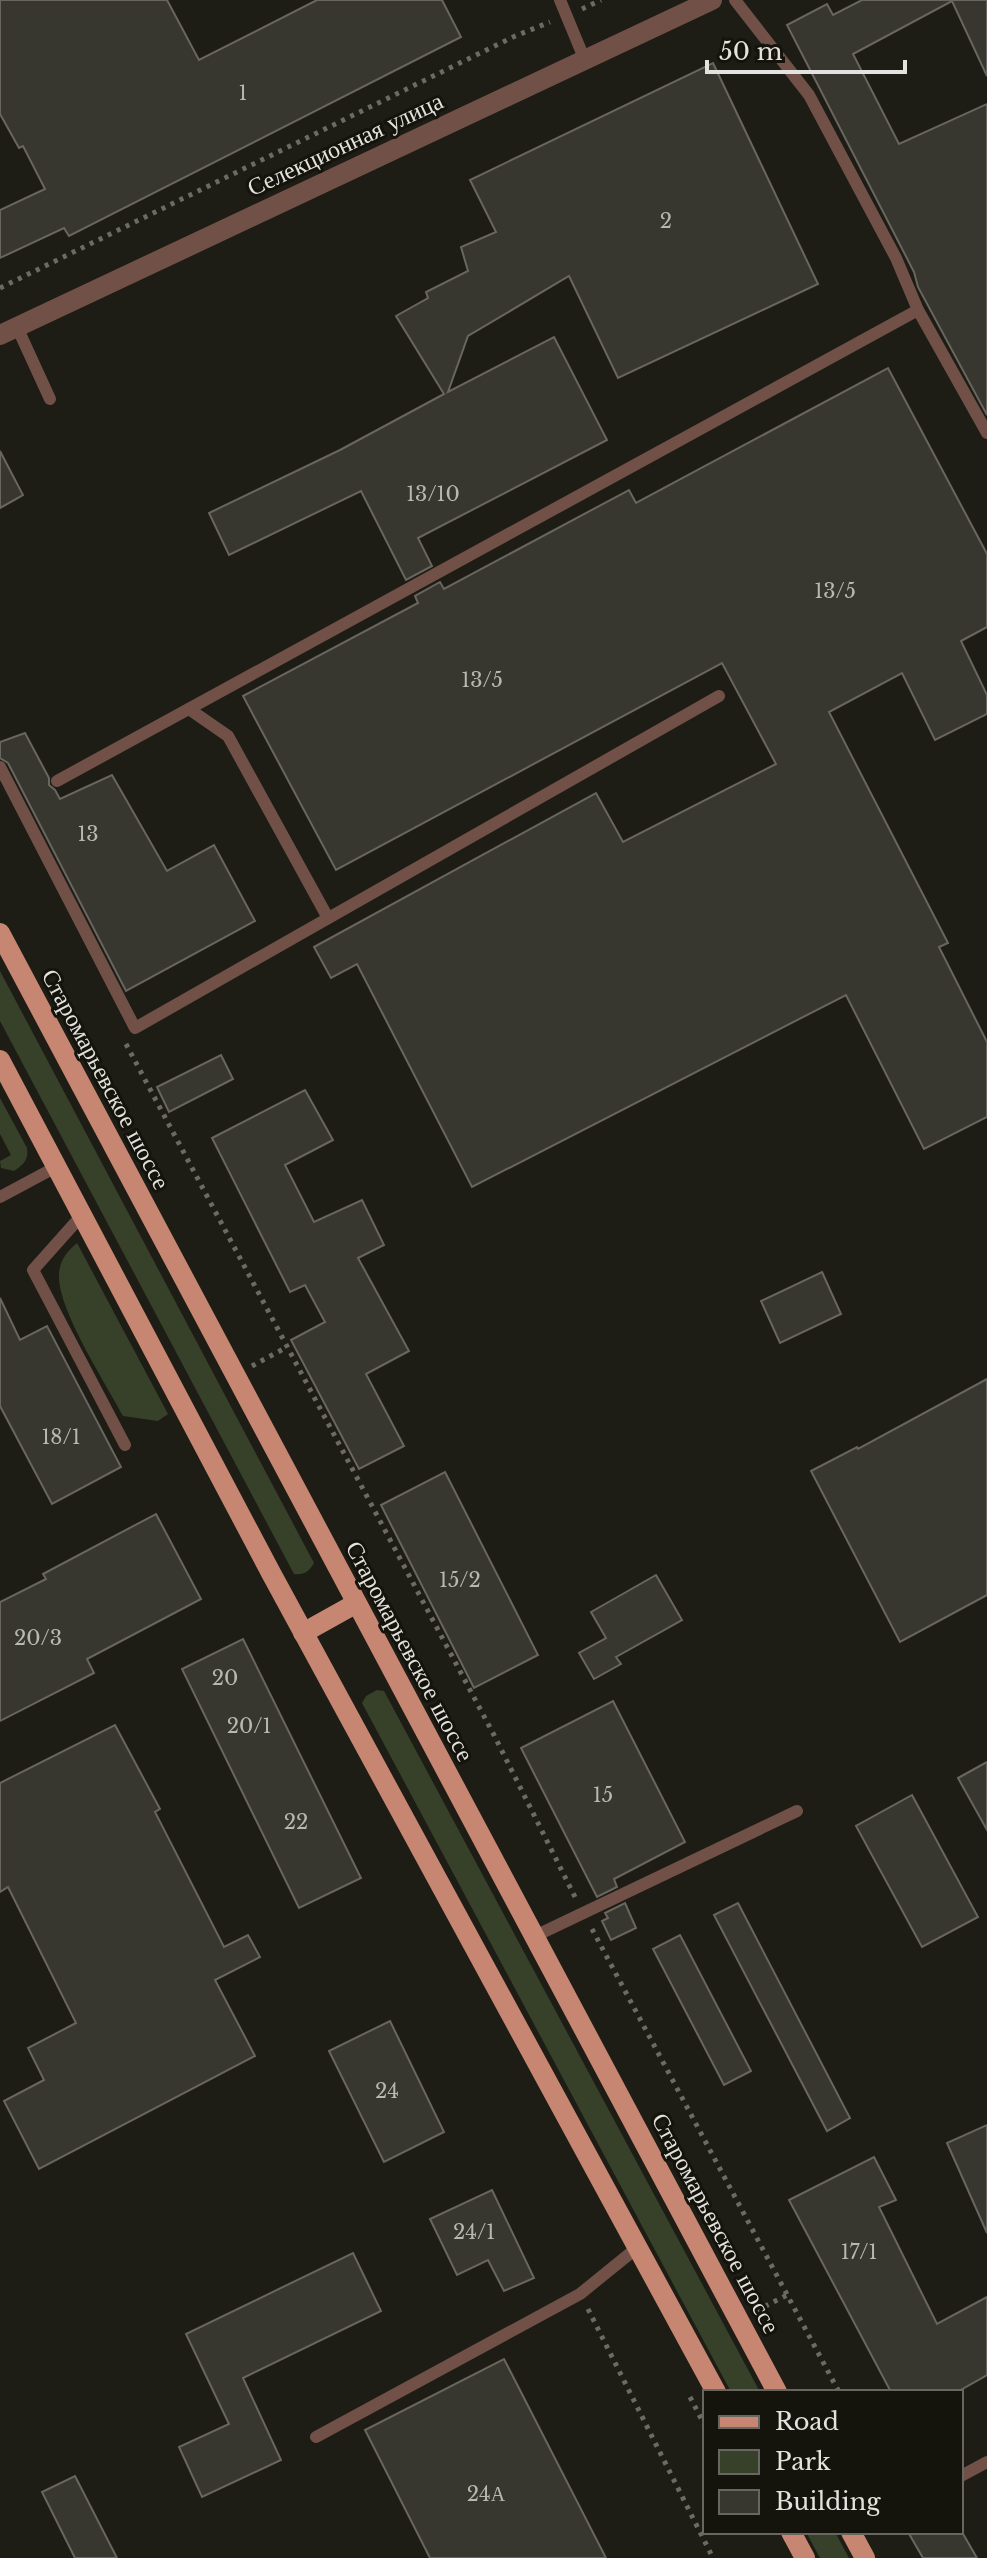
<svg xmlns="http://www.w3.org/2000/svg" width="987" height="2558" font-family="'Libre Baskerville',serif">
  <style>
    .green { fill: #374029 }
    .building { fill: #38372f; stroke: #68665e; stroke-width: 2 }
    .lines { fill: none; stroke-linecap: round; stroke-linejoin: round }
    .path { stroke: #6b6a64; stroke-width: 5; stroke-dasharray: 4 6; stroke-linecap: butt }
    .lane { stroke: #715147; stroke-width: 12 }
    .street { stroke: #715147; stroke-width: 20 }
    .primary { stroke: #c78672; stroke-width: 20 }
    .labels { text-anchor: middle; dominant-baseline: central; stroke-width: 6; stroke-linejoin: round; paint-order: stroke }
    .number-label { font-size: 20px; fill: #b8b7b2 }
    .street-label { font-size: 24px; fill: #e3e2de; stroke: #14130c }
  </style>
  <rect width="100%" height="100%" fill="#1d1c15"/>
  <!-- green -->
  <g class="green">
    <path d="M 0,971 L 314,1563 C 309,1572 304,1575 294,1574 L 0,1021 Z"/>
    <path d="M 0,1098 L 27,1148 C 29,1160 23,1165 14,1171 L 1,1168 L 0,1161 L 11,1155 L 0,1134 Z"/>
    <path d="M 77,1243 L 168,1414 L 158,1421 L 123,1416 C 106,1383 57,1309 59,1274 C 60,1260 67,1251 77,1243 Z"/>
    <path d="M 377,1690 L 384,1691 L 760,2392 L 731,2392 L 362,1703 L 366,1696 Z"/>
    <path d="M 806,2532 L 835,2532 L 849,2558 L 820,2558 Z"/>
  </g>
  <!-- building -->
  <g class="building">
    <path d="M 0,0 L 167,0 L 199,60 L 317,0 L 442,0 L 461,37 L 69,236 L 64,228 L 0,258 L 0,210 L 45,189 L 23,146 L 19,148 L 0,114 Z"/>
    <path d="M 862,0 L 987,0 L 987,76 L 952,1 L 853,54 L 899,144 L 987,104 L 987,415 L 918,287 L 914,272 L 787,25 L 827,4 L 833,15 Z"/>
    <path d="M 713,63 L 818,284 L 618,378 L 569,276 L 468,336 L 448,392 L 554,337 L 607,440 L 418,538 L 432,566 L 406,580 L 361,491 L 229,555 L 209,513 L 340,450 L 444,394 L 396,316 L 428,298 L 426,292 L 468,271 L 461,247 L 496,232 L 470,180 Z"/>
    <path d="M 888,368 L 987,554 L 987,627 L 961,641 L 987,695 L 987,714 L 935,740 L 902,673 L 829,712 L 948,943 L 939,947 L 987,1042 L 987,1117 L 924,1149 L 846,995 L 472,1187 L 357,964 L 331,978 L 314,947 L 596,793 L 623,842 L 776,764 L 722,663 L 336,870 L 243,696 L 418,603 L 415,596 L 440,582 L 444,589 L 629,490 L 636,503 Z"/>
    <path d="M 0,451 L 23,495 L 0,508 Z"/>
    <path d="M 25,733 L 49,778 L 49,785 L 55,790 L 60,799 L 112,775 L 167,871 L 214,845 L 255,921 L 126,991 L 8,763 L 0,758 L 0,742 Z"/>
    <path d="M 221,1055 L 233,1079 L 169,1112 L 157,1087 Z"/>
    <path d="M 305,1090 L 333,1140 L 285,1165 L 314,1222 L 362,1200 L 384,1245 L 358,1258 L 409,1351 L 366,1374 L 404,1446 L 359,1469 L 291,1340 L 325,1322 L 305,1285 L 290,1292 L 212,1138 Z"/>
    <path d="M 822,1272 L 841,1314 L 780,1343 L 761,1301 Z"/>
    <path d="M 0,1298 L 20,1340 L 47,1326 L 121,1467 L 52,1504 L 0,1406 Z"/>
    <path d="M 987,1379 L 987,1595 L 900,1642 L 811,1471 L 857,1447 L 858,1449 Z"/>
    <path d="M 445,1472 L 538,1655 L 474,1688 L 381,1505 Z"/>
    <path d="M 156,1514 L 201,1599 L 87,1659 L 94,1673 L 0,1721 L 0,1602 L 46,1579 L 43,1574 Z"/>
    <path d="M 656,1575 L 682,1620 L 616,1657 L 621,1664 L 594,1679 L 579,1653 L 606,1638 L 591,1612 Z"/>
    <path d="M 243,1639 L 361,1878 L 299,1908 L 182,1669 Z"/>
    <path d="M 613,1701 L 685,1842 L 614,1879 L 617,1887 L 597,1897 L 521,1748 Z"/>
    <path d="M 115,1725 L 160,1809 L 155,1812 L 224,1947 L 248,1935 L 260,1957 L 215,1980 L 255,2056 L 39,2169 L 4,2101 L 44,2080 L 28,2048 L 76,2023 L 8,1887 L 0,1892 L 0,1783 Z"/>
    <path d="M 987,1762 L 987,1830 L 958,1778 Z"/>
    <path d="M 912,1795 L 978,1917 L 922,1947 L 856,1826 Z"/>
    <path d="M 625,1903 L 636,1928 L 611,1940 L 602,1921 L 608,1918 L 605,1913 Z"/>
    <path d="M 738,1903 L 850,2118 L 827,2131 L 714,1915 Z"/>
    <path d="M 680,1935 L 751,2071 L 724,2085 L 653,1949 Z"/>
    <path d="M 390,2021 L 444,2132 L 384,2162 L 329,2051 Z"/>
    <path d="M 987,2125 L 987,2233 L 947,2143 Z"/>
    <path d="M 874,2157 L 896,2200 L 879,2207 L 937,2324 L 987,2297 L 987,2375 L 957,2392 L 891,2392 L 789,2200 Z"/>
    <path d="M 492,2190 L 534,2278 L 504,2291 L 488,2260 L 457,2275 L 430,2219 Z"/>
    <path d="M 353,2253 L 381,2311 L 243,2378 L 281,2460 L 202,2497 L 179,2447 L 229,2424 L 186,2334 Z"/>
    <path d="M 504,2359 L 606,2558 L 430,2558 L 365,2430 Z"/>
    <path d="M 75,2476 L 117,2558 L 75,2558 L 42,2492 Z"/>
    <path d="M 908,2532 L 962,2532 L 977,2558 L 923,2558 Z"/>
  </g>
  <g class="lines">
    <!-- path -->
    <g class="path">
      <path d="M 582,9 L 601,0"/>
      <path d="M 0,288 L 513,37 L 550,22"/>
      <path d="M 126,1044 L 494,1735 L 576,1899"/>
      <path d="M 252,1366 L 287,1347"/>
      <path d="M 592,1929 L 839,2392"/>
      <path d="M 588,2309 L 713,2558"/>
      <path d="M 756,2311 L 787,2295"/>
      <path d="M 690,2397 L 705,2426"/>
    </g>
    <!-- lane -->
    <g class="lane">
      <path d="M 560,0 L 584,58"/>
      <path d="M 918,310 L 987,433"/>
      <path d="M 17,327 L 50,399"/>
      <path d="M 189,709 L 228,736 L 328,918"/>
      <path d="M 0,767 L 135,1028 L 719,696"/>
      <path d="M 57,781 L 918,310 L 896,258 L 809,95 L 735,0"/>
      <path d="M 0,1197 L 56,1167"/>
      <path d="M 82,1215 L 33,1270 L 125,1445"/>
      <path d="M 533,1937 L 797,1811"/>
      <path d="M 316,2437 L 580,2294 L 638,2247"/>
      <path d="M 961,2476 L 987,2462"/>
    </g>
    <!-- street -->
    <path class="street" d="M 0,335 L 712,0"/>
    <!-- primary -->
    <g class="primary">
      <path d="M 0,933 L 777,2392"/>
      <path d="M 0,1060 L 271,1573 L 716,2392"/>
      <path d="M 303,1633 L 355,1604"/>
      <path d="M 791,2532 L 805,2558"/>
      <path d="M 851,2532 L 865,2558"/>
    </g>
  </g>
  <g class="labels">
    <!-- number labels -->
    <g class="number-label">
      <text x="243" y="93">1</text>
      <text x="666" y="221">2</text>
      <text x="433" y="494">13/10</text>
      <text x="835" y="591">13/5</text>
      <text x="482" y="680">13/5</text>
      <text x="88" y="834">13</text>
      <text x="61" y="1437">18/1</text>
      <text x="460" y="1580">15/2</text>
      <text x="38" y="1638">20/3</text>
      <text x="225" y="1678">20</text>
      <text x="249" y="1726">20/1</text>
      <text x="603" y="1795">15</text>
      <text x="296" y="1822">22</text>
      <text x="387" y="2091">24</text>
      <text x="474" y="2232">24/1</text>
      <text x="859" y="2252">17/1</text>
      <text x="486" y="2494">24А</text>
    </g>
    <!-- street labels -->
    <g class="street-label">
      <text transform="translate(345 144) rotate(-25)">Селекционная улица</text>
      <text transform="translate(106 1079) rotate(62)">Старомарьевское шоссе</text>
      <text transform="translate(410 1651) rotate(62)">Старомарьевское шоссе</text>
      <text transform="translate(716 2223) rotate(62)">Старомарьевское шоссе</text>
    </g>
  </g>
  <!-- legend -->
  <rect x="703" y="2390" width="260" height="144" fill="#14130c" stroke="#676660" stroke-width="2"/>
  <rect x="719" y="2416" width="40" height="12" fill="#c78672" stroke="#676660" stroke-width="2"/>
  <text x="775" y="2430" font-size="24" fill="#e3e2de">Road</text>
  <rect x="719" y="2450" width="40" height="24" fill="#374029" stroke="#676660" stroke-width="2"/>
  <text x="775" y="2470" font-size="24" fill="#e3e2de">Park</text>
  <rect x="719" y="2490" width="40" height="24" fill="#38372f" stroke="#676660" stroke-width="2"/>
  <text x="775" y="2510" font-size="24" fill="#e3e2de">Building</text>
  <!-- scale -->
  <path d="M707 60v12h198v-12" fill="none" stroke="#e3e2de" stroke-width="4"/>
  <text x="719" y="60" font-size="24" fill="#e3e2de" stroke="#14130c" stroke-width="6" paint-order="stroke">50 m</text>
</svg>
